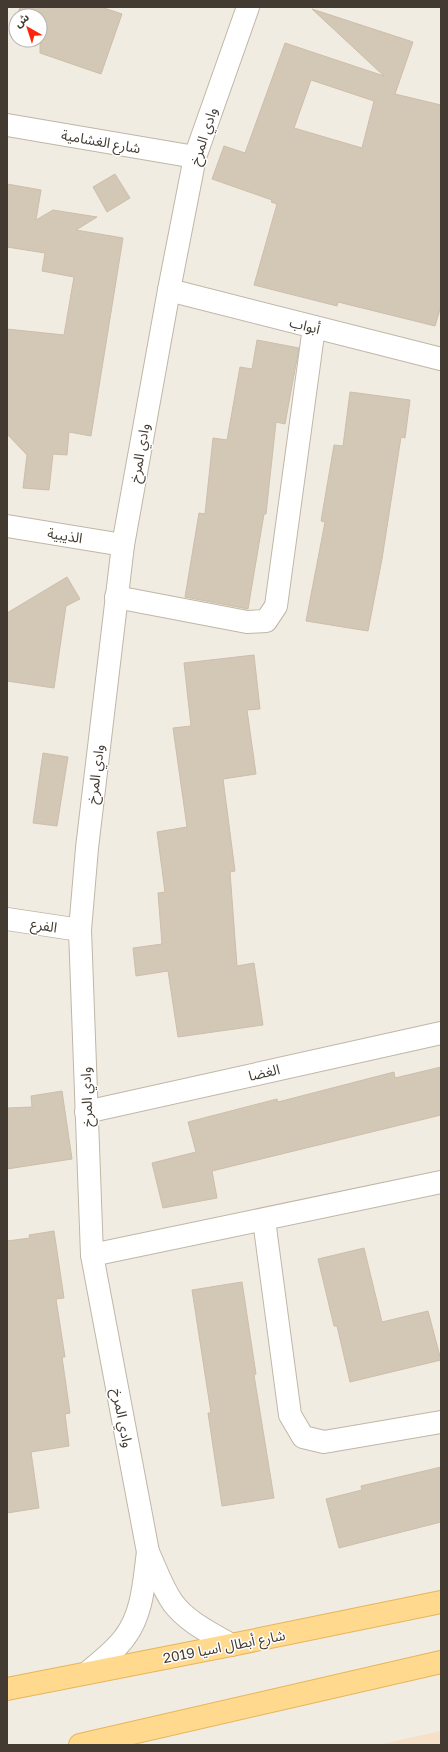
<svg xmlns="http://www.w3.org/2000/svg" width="448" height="1752" font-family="'Golos Text','Noto Sans Arabic',sans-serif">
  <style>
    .commercial { fill: #f5e1ca }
    .building { fill: #d3c7b6; stroke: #cebeaa; fill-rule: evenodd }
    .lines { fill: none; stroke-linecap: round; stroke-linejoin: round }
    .minor-casing { stroke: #c0b6a7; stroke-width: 24 }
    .major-casing { stroke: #e7b55a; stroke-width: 24 }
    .minor { stroke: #fff; stroke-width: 22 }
    .major { stroke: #ffd98d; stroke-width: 22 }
    .labels { text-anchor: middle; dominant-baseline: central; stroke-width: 3; stroke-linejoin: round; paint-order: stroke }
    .street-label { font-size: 14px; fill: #433b32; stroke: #fff }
  </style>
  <rect width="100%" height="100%" fill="#f1ece1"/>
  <!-- commercial -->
  <path class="commercial" d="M 441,1731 L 441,1745 L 377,1745 Z"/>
  <!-- building -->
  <g class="building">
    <path d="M 20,7 L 101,7 L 122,14 L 101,74 L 40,53 L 40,16 L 17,16 Z"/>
    <path d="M 312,9 L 413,42 L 395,94 L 441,105 L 441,306 L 435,326 L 338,302 L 337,306 L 254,285 L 277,204 L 271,202 L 272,200 L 212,179 L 224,146 L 245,153 L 285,43 L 384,76 ZM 311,80 L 374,101 L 362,148 L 294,128 Z"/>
    <path d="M 115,174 L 130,198 L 107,212 L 93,187 Z"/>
    <path d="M 7,184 L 41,190 L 36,220 L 53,210 L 97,217 L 76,230 L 123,238 L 91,436 L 69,432 L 67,455 L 53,454 L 49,490 L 23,488 L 27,455 L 7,434 L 7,329 L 64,335 L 74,277 L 42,271 L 45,253 L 7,247 Z"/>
    <path d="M 257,340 L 299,348 L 285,424 L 276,422 L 266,514 L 264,514 L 248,609 L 185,597 L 199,513 L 205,514 L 213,438 L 227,440 L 240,367 L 252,369 Z"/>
    <path d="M 350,392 L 410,400 L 405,438 L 401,437 L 382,559 L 368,631 L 306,621 L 325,522 L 321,521 L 334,445 L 343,446 Z"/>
    <path d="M 67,577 L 80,599 L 66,606 L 54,688 L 7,681 L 7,613 Z"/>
    <path d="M 254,655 L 260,709 L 247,710 L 256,774 L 223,779 L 235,871 L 230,872 L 237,966 L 254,963 L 263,1025 L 178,1037 L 168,971 L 136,976 L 133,948 L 162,944 L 158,893 L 165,892 L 157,832 L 187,827 L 173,728 L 191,726 L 184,663 Z"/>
    <path d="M 43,753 L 68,757 L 57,826 L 33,823 Z"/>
    <path d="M 441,1067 L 441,1115 L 212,1171 L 217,1198 L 163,1208 L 152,1163 L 196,1152 L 188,1122 L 277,1099 L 278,1102 L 394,1072 L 395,1078 Z"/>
    <path d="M 62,1091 L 72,1159 L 7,1169 L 7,1108 L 32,1107 L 31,1096 Z"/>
    <path d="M 54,1231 L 64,1298 L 56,1299 L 65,1357 L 62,1357 L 70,1413 L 65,1414 L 69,1446 L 31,1452 L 39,1508 L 7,1513 L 7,1241 L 30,1238 L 29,1235 Z"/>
    <path d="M 364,1248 L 382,1322 L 428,1311 L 441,1360 L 350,1382 L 337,1326 L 334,1326 L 318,1259 Z"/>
    <path d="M 242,1282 L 256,1374 L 254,1375 L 274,1498 L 222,1506 L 208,1413 L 211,1413 L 192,1290 Z"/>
    <path d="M 441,1467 L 441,1522 L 339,1548 L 326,1499 L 362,1490 L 361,1486 Z"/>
  </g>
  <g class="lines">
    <defs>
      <g id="minor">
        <path d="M 7,125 L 195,157"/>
        <path d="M 169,290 L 441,359"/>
        <path d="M 7,526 L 123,545"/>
        <path d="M 116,597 L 247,622 L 266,621 L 276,606 L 314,327"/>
        <path d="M 7,919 L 80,930"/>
        <path d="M 86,1112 L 441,1033"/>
        <path d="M 264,1220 L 290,1415 L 303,1437 L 324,1442 L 441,1422"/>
        <path d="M 92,1255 L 441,1182"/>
        <path d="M 231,1645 C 211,1633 187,1622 173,1603 C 162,1588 156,1569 148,1552 L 92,1255 L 80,930 L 87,848 L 123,545 L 169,290 L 195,157 L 248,7"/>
        <path d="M 87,1673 C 100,1662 115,1651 125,1637 C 143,1613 144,1581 148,1552"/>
      </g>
      <g id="major">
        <path d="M 7,1689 L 231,1645 L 441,1602"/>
        <path d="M 80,1745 L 441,1662"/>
      </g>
    </defs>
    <!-- minor casing -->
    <use href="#minor" class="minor-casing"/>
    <!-- major casing -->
    <use href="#major" class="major-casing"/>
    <!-- minor -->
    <use href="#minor" class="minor"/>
    <!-- major -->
    <use href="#major" class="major"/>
  </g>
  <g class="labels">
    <!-- street labels -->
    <g class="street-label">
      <text transform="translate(203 136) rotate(-72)">وادي المرخ</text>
      <text transform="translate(101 141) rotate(10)">شارع الغشامية</text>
      <text transform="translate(305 325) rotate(14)">أبواب</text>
      <text transform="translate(139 453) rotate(-80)">وادي المرخ</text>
      <text transform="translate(65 535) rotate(9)">الذيبية</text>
      <text transform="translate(95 774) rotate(-83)">وادي المرخ</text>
      <text transform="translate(44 925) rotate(9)">الفرع</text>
      <text transform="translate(264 1072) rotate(-13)">الغضا</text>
      <text transform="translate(86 1097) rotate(-92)">وادي المرخ</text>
      <text transform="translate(123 1418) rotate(79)">وادي المرخ</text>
      <text transform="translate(224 1646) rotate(-11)">شارع أبطال اسيا 2019</text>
    </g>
  </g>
  <!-- border -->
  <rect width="448" height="1752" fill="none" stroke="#433b32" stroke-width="16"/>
  <!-- north arrow -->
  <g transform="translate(28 28) rotate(321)"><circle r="19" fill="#ffffff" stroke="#b4b1ad"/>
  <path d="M0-3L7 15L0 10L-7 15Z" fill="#ff230b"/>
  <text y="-6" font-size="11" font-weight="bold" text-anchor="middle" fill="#433b32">ش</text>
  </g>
</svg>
